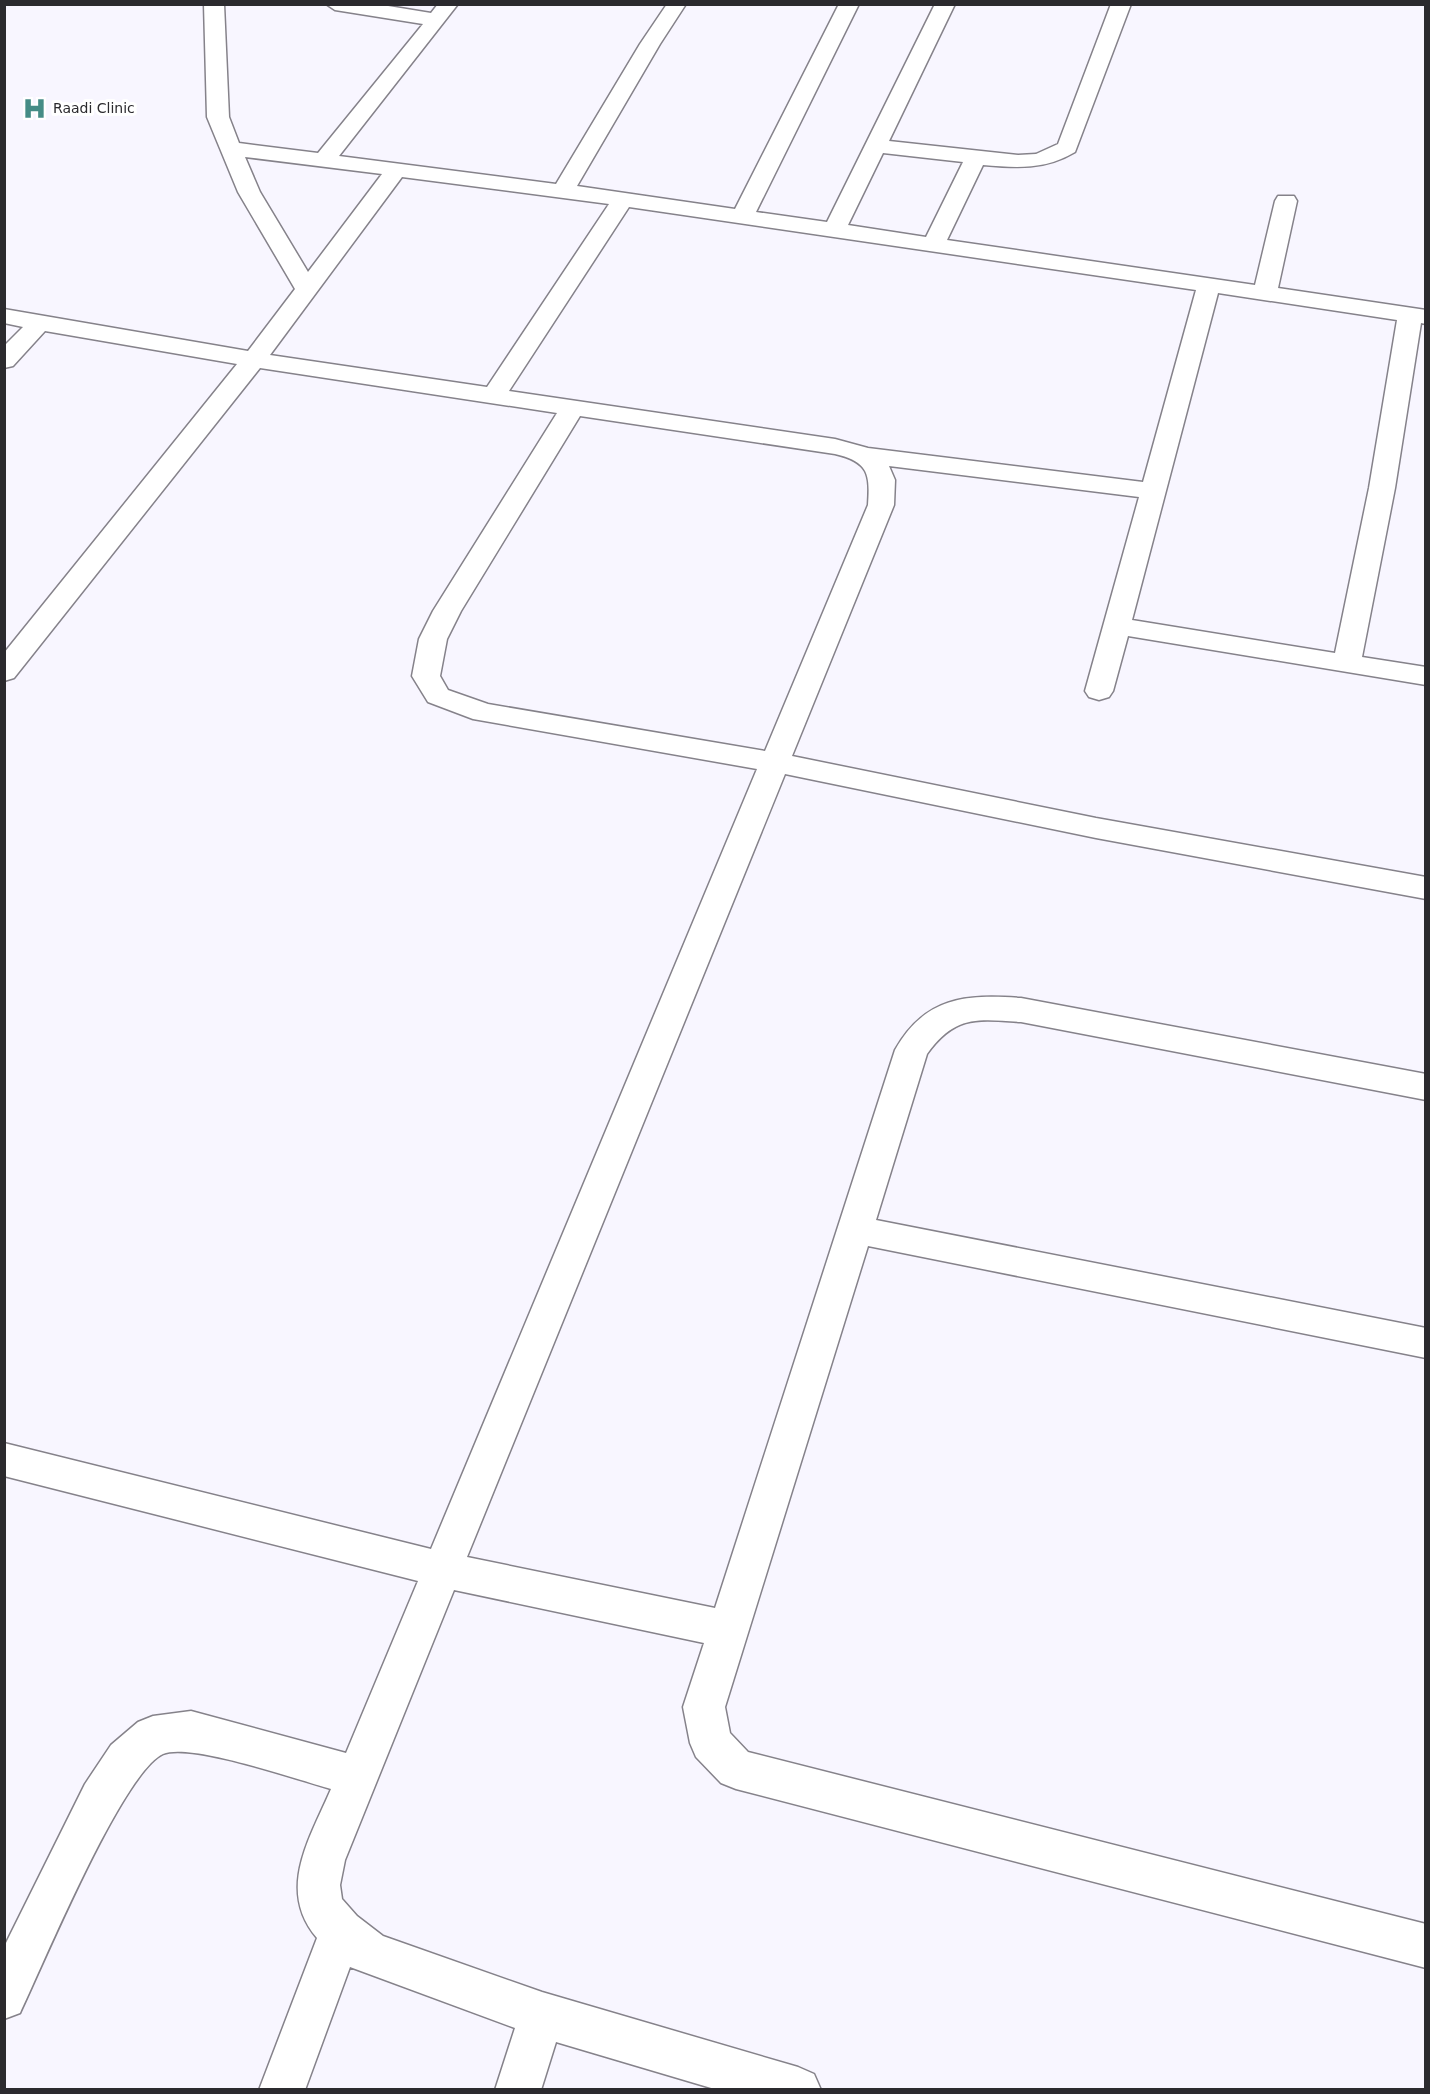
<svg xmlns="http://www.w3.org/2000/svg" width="1430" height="2094" font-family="'DejaVu Sans',sans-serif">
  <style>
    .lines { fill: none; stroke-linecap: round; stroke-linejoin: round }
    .minor-casing { stroke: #85828a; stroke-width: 3 }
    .minor { fill: #fff; fill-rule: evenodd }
    .labels { text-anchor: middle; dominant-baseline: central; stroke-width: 6; stroke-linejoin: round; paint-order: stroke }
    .far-poi-label { font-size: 14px; fill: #2b2a2e; stroke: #fff; text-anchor: start }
  </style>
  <rect width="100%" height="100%" fill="#f8f6ff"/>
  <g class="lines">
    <defs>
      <path id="minor" d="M 204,4 L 224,4 L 229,117 L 239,143 L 318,153 L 423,24 L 335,10 L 326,4 L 376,4 L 431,13 L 438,4 L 458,4 L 339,156 L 556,184 L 640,44 L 667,4 L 686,4 L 660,44 L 577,186 L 735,209 L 839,4 L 859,4 L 756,212 L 827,222 L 935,4 L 955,4 L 889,141 L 1018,155 L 1036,154 L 1058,144 L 1111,4 L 1131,4 L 1075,152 C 1045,170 1017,168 983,165 L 947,240 L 1255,285 L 1275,201 L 1278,196 L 1294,196 L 1297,201 L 1278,288 L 1426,310 L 1426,324 L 1421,323 L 1395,488 L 1362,657 L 1426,667 L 1426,685 L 1128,636 L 1113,691 L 1109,697 L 1099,700 L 1089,697 L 1085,691 L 1139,497 L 889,466 L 895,480 L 894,505 L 792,756 L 1096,818 L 1426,877 L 1426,899 L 1096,838 L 785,774 L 467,1557 L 715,1608 L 895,1050 C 925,997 965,994 1021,998 L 1426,1074 L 1426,1100 L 1021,1022 C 977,1019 955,1015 927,1054 L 876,1220 L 1426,1328 L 1426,1358 L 868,1246 L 725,1707 L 730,1733 L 748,1752 L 1426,1924 L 1426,1968 L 736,1789 L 721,1783 L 696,1757 L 690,1743 L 683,1707 L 704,1643 L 454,1590 L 345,1860 L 340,1885 L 342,1899 L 357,1916 L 383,1936 L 542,1992 L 798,2067 L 814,2074 L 821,2090 L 718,2090 L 556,2042 L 541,2090 L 495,2090 L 515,2028 L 350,1967 L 305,2090 L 259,2090 L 317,1938 C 276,1890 310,1838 331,1789 C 298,1780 190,1742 163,1754 C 122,1773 43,1965 20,2013 L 4,2019 L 4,1947 L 85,1784 L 111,1745 L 138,1722 L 153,1716 L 191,1711 L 346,1753 L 418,1581 L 4,1476 L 4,1443 L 431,1549 L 757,769 L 473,719 L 428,702 L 412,676 L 419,639 L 433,611 L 557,413 L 260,368 L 14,678 L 4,681 L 4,653 L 237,364 L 45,331 L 13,366 L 4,368 L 4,346 L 23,327 L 4,323 L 4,309 L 248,351 L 295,289 L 238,192 L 207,117 ZM 883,153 L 963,162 L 926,237 L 848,225 ZM 245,157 L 382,174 L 308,272 L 260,192 ZM 402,177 L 609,204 L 487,387 L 270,355 ZM 629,207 L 1196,290 L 1143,482 L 868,448 L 835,439 L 509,391 ZM 1218,293 L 1397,320 L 1369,488 L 1335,653 L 1132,620 ZM 580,416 L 835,454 C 869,462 870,474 868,505 L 765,751 L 488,704 L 448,690 L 440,676 L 447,639 L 461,611 Z"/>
    </defs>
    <!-- minor casing -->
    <use href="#minor" class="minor-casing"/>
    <!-- minor -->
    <use href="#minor" class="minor"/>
  </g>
  <!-- icons -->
  <defs>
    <symbol id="hospital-bare" viewBox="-9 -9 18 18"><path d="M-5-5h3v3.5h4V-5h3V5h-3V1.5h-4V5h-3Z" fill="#458c86" stroke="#fff" stroke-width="2.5" paint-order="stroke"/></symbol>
  </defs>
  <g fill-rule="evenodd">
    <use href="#hospital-bare" x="18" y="92" width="33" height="33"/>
  </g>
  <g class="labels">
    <!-- far-poi labels -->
    <g class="far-poi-label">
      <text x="53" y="108">Raadi Clinic</text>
    </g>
  </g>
  <!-- border -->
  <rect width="1430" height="2094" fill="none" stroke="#2b2a2e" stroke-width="12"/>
</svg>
